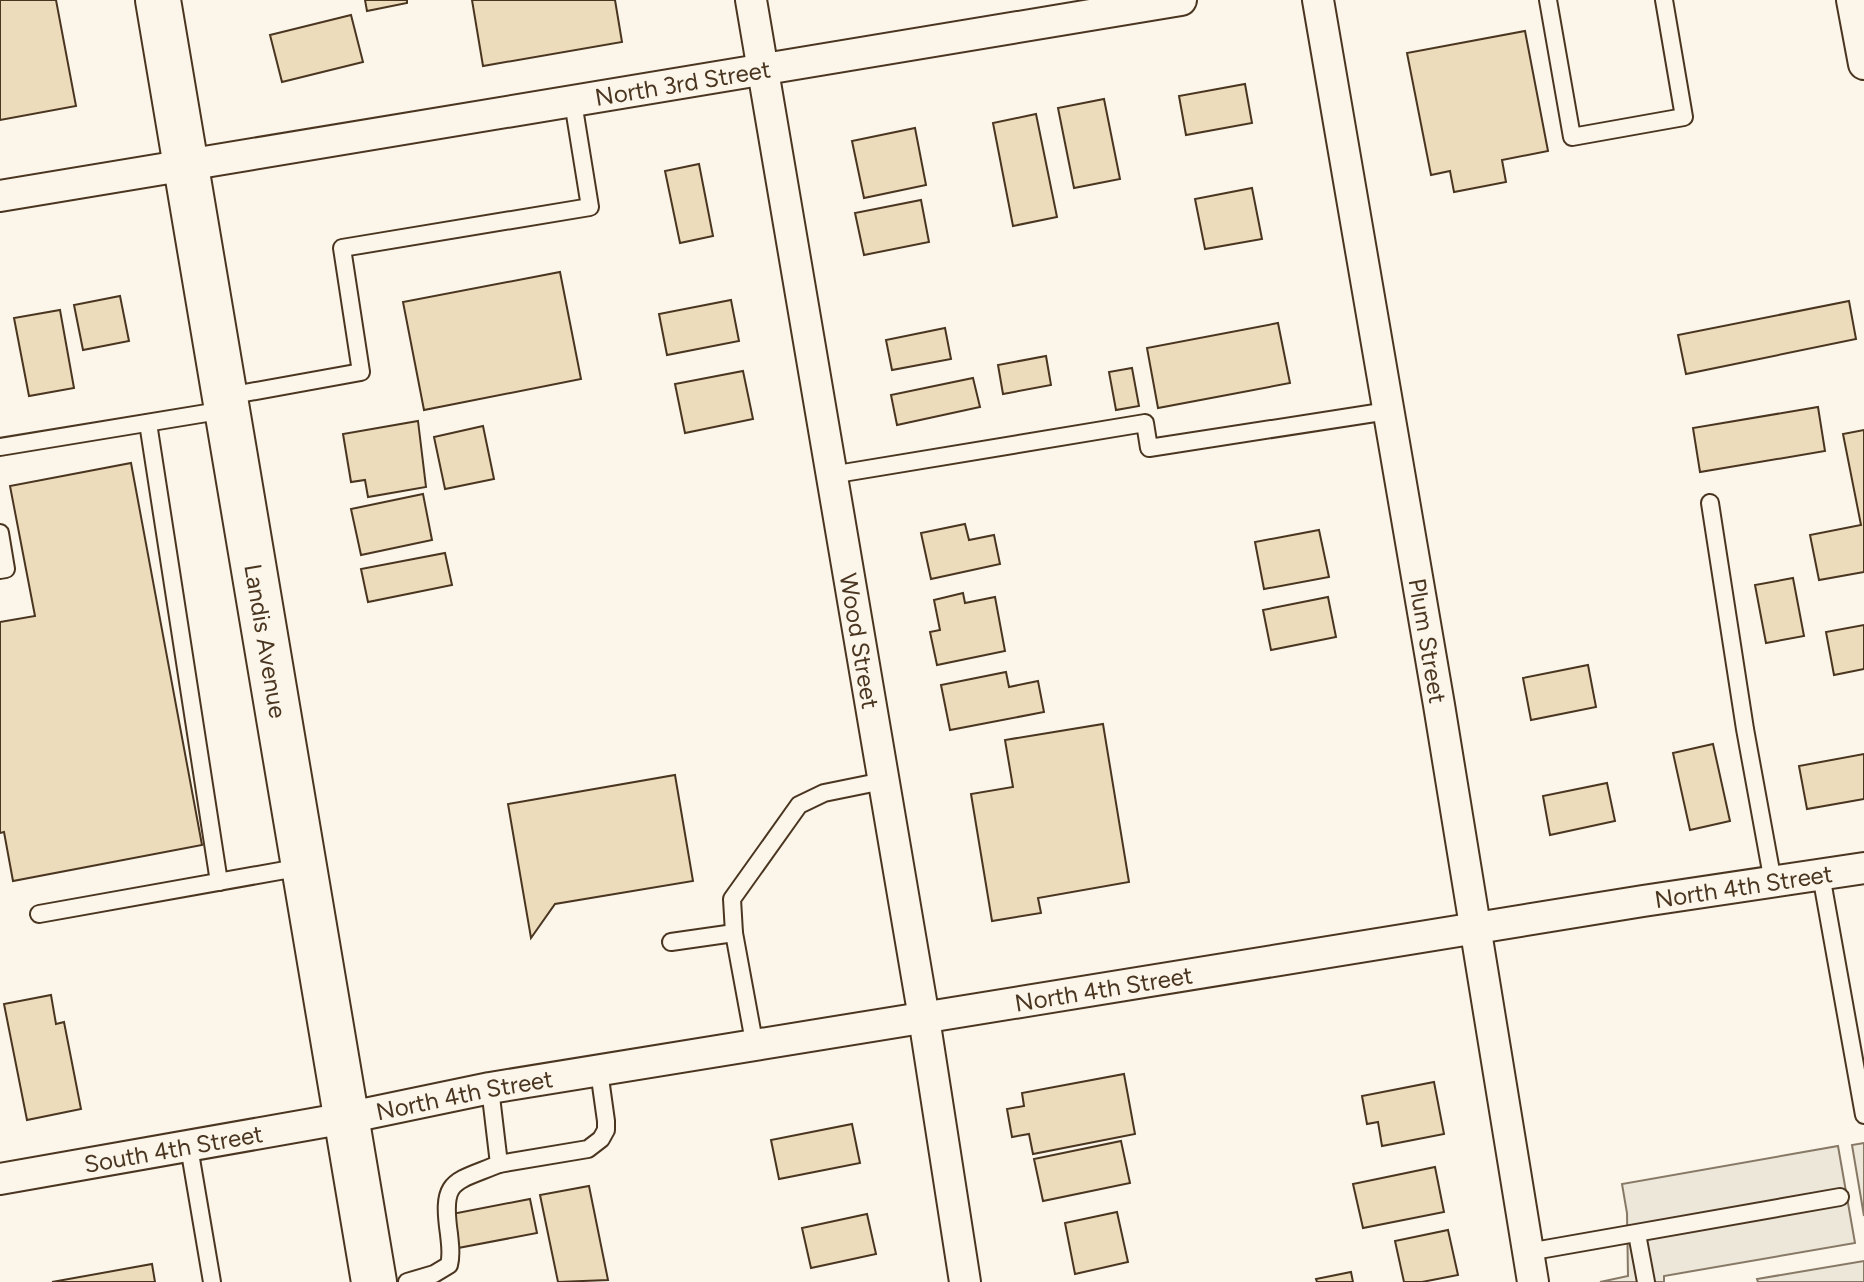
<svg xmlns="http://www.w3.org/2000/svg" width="1864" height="1282" font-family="Figtree,sans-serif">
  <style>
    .parking { fill: #ede7d9; stroke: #887966; stroke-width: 2 }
    .building { fill: #ecdcbc; stroke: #4a3520; stroke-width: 2 }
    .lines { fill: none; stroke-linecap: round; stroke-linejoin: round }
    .service-casing { stroke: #4a3520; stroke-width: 20 }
    .minor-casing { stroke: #4a3520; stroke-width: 34 }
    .primary-casing { stroke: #4a3520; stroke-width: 48 }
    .service { stroke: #fbf6e9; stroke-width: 16 }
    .minor { stroke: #fbf6e9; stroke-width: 30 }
    .primary { stroke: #fbf6e9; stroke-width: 44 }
    .labels { text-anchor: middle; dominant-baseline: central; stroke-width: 6; stroke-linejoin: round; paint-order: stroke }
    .street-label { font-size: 24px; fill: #4a3520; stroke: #fbf6e9 }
  </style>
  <rect width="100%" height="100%" fill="#fbf6e9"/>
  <!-- parking -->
  <g class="parking">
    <path d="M 1864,1143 L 1864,1216 L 1852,1145 Z"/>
    <path d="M 1838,1146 L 1855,1243 L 1664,1276 L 1664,1282 L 1600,1282 L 1628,1276 L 1627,1213 L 1622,1184 Z"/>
    <path d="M 1864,1261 L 1864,1282 L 1758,1282 L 1757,1279 Z"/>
  </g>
  <!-- building -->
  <g class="building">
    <path d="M 0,0 L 56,0 L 76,106 L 0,120 Z"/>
    <path d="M 365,0 L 407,0 L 407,3 L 367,11 Z"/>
    <path d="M 472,0 L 615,0 L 622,42 L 483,66 Z"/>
    <path d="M 351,15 L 363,62 L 282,82 L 270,35 Z"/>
    <path d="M 1525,31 L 1548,151 L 1502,160 L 1506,182 L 1454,192 L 1450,171 L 1431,175 L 1407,53 Z"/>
    <path d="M 1245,84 L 1252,123 L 1186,135 L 1179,96 Z"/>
    <path d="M 1104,99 L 1120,179 L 1074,188 L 1058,108 Z"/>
    <path d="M 1036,114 L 1057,217 L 1013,226 L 993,123 Z"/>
    <path d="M 915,128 L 926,185 L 864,198 L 852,141 Z"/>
    <path d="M 699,164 L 713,236 L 680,243 L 665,171 Z"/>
    <path d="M 1252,188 L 1262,239 L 1205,249 L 1195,199 Z"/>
    <path d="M 921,200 L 929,242 L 864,255 L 855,213 Z"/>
    <path d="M 560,272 L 581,379 L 424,410 L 403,302 Z"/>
    <path d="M 120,296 L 129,341 L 83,350 L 74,305 Z"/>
    <path d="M 731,300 L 739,341 L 667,355 L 659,314 Z"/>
    <path d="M 1849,301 L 1856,339 L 1686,374 L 1678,335 Z"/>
    <path d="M 60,310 L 74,388 L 29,396 L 14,318 Z"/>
    <path d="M 1278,323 L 1290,383 L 1158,408 L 1147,348 Z"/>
    <path d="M 945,328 L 951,359 L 892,370 L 886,340 Z"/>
    <path d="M 1046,356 L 1051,385 L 1003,394 L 998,365 Z"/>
    <path d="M 1132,368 L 1139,406 L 1116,410 L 1109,372 Z"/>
    <path d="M 743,371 L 753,419 L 685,433 L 675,384 Z"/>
    <path d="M 973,378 L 980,407 L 897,425 L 891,395 Z"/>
    <path d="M 1818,407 L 1825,451 L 1700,472 L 1693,428 Z"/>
    <path d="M 418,421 L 426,487 L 368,497 L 365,480 L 351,482 L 343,434 Z"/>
    <path d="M 483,426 L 494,479 L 445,489 L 434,437 Z"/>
    <path d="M 1864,430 L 1864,572 L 1819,580 L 1810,535 L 1861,525 L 1843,434 Z"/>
    <path d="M 131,463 L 202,845 L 13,881 L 4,832 L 0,833 L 0,622 L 35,616 L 10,486 Z"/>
    <path d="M 423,494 L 432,540 L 361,555 L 351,509 Z"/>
    <path d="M 965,524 L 969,540 L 994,535 L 1000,564 L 931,579 L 921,533 Z"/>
    <path d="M 1319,530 L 1329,577 L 1264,589 L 1255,542 Z"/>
    <path d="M 445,553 L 452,585 L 368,602 L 361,569 Z"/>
    <path d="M 1793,578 L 1804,636 L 1766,643 L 1755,585 Z"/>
    <path d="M 963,593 L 965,603 L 995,597 L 1005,651 L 937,665 L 930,632 L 940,630 L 934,600 Z"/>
    <path d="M 1328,597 L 1336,637 L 1271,650 L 1263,610 Z"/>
    <path d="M 1864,625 L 1864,669 L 1834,675 L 1826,632 Z"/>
    <path d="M 1588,665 L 1596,707 L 1531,720 L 1523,678 Z"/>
    <path d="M 1006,672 L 1009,687 L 1038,681 L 1044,712 L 950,730 L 941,685 Z"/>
    <path d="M 1103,724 L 1129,882 L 1038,898 L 1041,913 L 992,921 L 971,794 L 1013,787 L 1005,740 Z"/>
    <path d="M 1713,744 L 1730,821 L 1690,830 L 1673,753 Z"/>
    <path d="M 1864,754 L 1864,799 L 1807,809 L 1799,766 Z"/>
    <path d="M 675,775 L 693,881 L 555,904 L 531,938 L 508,804 Z"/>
    <path d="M 1607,783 L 1615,821 L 1550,835 L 1543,796 Z"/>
    <path d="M 51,995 L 56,1024 L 64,1022 L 81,1109 L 27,1120 L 4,1004 Z"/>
    <path d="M 1124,1074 L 1135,1134 L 1033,1154 L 1029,1134 L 1012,1137 L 1007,1109 L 1024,1106 L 1022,1093 Z"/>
    <path d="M 1434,1082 L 1444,1134 L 1382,1146 L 1378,1122 L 1367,1124 L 1362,1096 Z"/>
    <path d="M 852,1124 L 860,1163 L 779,1179 L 771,1140 Z"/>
    <path d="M 1121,1141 L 1130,1183 L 1043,1201 L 1034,1159 Z"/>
    <path d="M 1435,1167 L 1444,1212 L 1363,1228 L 1353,1184 Z"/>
    <path d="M 589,1186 L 608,1280 L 558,1282 L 540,1195 Z"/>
    <path d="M 530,1199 L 537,1233 L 458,1248 L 452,1214 Z"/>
    <path d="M 1117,1212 L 1128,1262 L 1075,1274 L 1065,1223 Z"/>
    <path d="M 867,1214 L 876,1254 L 811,1268 L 802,1228 Z"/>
    <path d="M 1448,1230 L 1458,1275 L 1422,1282 L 1404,1282 L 1395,1241 Z"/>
    <path d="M 152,1264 L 155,1282 L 52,1282 Z"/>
    <path d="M 1351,1272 L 1353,1282 L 1317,1282 L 1316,1279 Z"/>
  </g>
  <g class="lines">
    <defs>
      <g id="service">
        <path d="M 1548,0 L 1572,137 L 1684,117 L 1664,0"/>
        <path d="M 228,396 L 361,372 L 342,248 L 590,207 L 573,102"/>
        <path d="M 148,423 L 219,882"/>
        <path d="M 0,447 L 225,410"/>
        <path d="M 831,475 L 1145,423 L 1149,448 L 1388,411"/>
        <path d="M 1710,503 L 1745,729 L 1773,882"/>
        <path d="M 0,533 L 6,569 L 0,570"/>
        <path d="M 1821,875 L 1864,1115"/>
        <path d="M 39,914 L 302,867"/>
        <path d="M 671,942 L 734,933"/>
        <path d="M 755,1047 L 734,933 L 732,899 L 799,805 L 824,793 L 883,781"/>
        <path d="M 490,1088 L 499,1164 L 588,1149 L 601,1139 L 606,1130 L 606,1121 L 599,1071"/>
        <path d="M 189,1147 L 212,1282"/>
        <path d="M 1637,1234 L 1646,1282"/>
        <path d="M 1528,1252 L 1840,1197"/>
        <path d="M 407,1282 L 434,1274 L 449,1265 C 452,1254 450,1245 449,1234 C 441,1179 453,1183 499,1164"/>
      </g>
      <g id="minor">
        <path id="s1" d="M 751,0 L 924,1018 L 965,1282"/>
        <path id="s2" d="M 1318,0 L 1439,705 L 1533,1282"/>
        <path d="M 1852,0 L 1864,64"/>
        <path id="s3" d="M 0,196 L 1181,0"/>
        <path id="s4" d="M 0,1179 L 346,1118 L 490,1088 L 1643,901 L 1864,868"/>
      </g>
      <g id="primary">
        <path id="s5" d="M 158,0 L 374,1282"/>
      </g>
    </defs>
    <!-- service casing -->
    <use href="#service" class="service-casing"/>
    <!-- minor casing -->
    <use href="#minor" class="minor-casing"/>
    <!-- primary casing -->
    <use href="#primary" class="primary-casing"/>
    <!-- service -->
    <use href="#service" class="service"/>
    <!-- minor -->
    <use href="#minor" class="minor"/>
    <!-- primary -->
    <use href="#primary" class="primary"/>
  </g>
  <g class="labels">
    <!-- street labels -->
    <g class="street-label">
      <text stroke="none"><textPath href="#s3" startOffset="692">North 3rd Street</textPath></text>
      <text stroke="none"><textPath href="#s5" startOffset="650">Landis Avenue</textPath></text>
      <text stroke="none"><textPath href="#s1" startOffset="650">Wood Street</textPath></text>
      <text stroke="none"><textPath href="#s2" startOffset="650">Plum Street</textPath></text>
      <text stroke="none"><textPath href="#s4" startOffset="1768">North 4th Street</textPath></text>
      <text stroke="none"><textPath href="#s4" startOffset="1120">North 4th Street</textPath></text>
      <text stroke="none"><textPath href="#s4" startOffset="472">North 4th Street</textPath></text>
      <text stroke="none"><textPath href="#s4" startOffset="176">South 4th Street</textPath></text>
    </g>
  </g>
</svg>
